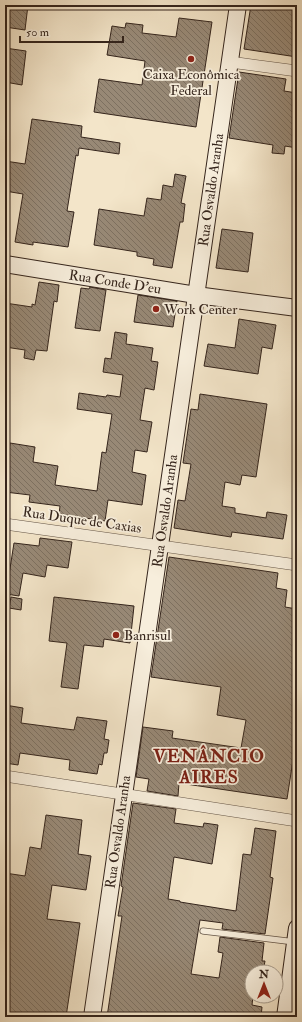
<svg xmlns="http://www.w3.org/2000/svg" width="302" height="1022" font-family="'IM FELL Double Pica',serif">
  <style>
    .building { fill: url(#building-back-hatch); stroke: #35251c }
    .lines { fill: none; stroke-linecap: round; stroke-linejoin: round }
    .lane-casing { stroke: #645547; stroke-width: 7 }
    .street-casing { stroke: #645547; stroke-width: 12 }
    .secondary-casing { stroke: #35251c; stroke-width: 18 }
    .lane { stroke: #f7eedc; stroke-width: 5.5 }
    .street { stroke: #f7eedc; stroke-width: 11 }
    .secondary { stroke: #f7eedc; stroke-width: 16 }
    .poi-dot { fill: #8f2418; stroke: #f7eedc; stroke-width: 1.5 }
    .labels { text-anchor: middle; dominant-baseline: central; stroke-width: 3.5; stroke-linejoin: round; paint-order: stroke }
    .poi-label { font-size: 14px; fill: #35251c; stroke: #f7eedc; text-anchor: start }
    .street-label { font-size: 14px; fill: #35251c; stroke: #f7eedc }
    .district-label { font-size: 18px; font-weight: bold; letter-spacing: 1px; fill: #7a1f14; stroke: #f7eedc }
  </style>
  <defs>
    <pattern id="building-back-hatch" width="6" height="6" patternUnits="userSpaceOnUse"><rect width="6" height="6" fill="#988976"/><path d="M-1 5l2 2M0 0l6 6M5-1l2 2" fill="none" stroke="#7d7060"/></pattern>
  </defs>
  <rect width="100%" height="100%" fill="#f3e5c9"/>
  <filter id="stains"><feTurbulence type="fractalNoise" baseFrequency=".005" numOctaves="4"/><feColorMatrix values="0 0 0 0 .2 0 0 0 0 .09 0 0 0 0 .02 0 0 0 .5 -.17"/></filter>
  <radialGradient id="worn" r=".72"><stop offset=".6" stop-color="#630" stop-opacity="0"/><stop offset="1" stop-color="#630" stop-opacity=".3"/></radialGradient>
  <!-- building -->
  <g class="building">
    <path d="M 5,5 L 28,5 L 25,30 L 5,27 Z"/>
    <path d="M 251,5 L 297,5 L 297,57 L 244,49 Z"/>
    <path d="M 179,18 L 212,22 L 196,127 L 94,112 L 99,79 L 142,85 L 145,61 L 107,55 L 112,26 L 125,28 L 126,23 L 143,25 L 142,33 L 176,37 Z"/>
    <path d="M 5,48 L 26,51 L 22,85 L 5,82 Z"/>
    <path d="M 239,72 L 286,79 L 284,91 L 297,93 L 297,148 L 285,146 L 284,154 L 272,153 L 273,145 L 229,138 Z"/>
    <path d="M 32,119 L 82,126 L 81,137 L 120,143 L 119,154 L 79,148 L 78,156 L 76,155 L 67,211 L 74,212 L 68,247 L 33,242 L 33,245 L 15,242 L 23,194 L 5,191 L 5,161 L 25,164 Z"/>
    <path d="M 175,174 L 186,176 L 181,203 L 185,204 L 183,222 L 180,222 L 172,268 L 153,265 L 154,259 L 137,256 L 137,252 L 94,245 L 99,209 L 144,216 L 147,198 L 161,200 L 163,185 L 173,187 Z"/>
    <path d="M 222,229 L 253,233 L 248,272 L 216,268 Z"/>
    <path d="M 39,282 L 59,285 L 57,302 L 54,301 L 47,351 L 36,350 L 34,360 L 24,358 L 25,350 L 5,347 L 5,303 L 32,307 L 32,304 L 35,305 Z"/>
    <path d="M 90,287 L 106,290 L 100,331 L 75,328 L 81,288 L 89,289 Z"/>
    <path d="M 138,295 L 177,301 L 173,327 L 134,322 Z"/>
    <path d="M 239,319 L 276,325 L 272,349 L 262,347 L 258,374 L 204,366 L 208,344 L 235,348 Z"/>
    <path d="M 115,332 L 127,334 L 126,344 L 153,348 L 151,361 L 158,362 L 154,390 L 145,388 L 140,420 L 152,422 L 147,452 L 135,450 L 132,472 L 146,475 L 142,505 L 108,500 L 105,521 L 59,514 L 60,506 L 29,502 L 30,495 L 5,492 L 5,480 L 10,443 L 35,447 L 33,462 L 58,466 L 55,485 L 97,491 L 102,452 L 106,453 L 112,414 L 77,409 L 79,393 L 106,397 L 107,395 L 120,397 L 123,375 L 103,372 L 105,358 L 111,359 Z"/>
    <path d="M 200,394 L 267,404 L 256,477 L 242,475 L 240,485 L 225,482 L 222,506 L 235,508 L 235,513 L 266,518 L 267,512 L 287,515 L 283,539 L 232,532 L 231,537 L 174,528 L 178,500 L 185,501 L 191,464 L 183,463 L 191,409 L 198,410 Z"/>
    <path d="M 40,538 L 72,542 L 68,568 L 47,565 L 45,577 L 23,573 L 19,596 L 6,594 L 14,543 L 39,546 Z"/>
    <path d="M 169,557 L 278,573 L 276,588 L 287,590 L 285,607 L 297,609 L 297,734 L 287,799 L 179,783 L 178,796 L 147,791 L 149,779 L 136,777 L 143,727 L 173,731 L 172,738 L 241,748 L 246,720 L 217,715 L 221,687 L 151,677 Z"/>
    <path d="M 11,597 L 22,599 L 21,610 L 9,608 Z"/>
    <path d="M 54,597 L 134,606 L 130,643 L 104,639 L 103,647 L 84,645 L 78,689 L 61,687 L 67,643 L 49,641 Z"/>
    <path d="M 5,705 L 23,708 L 21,723 L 74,730 L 77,717 L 107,721 L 104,739 L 109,740 L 107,753 L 104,753 L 102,765 L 99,764 L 97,774 L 69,770 L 70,760 L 20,753 L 18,765 L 5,763 Z"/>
    <path d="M 133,803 L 176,809 L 174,823 L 203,827 L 204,823 L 218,825 L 212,864 L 174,857 L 168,899 L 180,901 L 180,902 L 236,911 L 243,854 L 251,855 L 255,828 L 276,831 L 270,877 L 273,878 L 265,934 L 222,929 L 223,923 L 200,920 L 191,974 L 219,978 L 223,953 L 218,952 L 220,937 L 264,943 L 262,961 L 265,961 L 263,972 L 252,972 L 253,996 L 252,1005 L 262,1007 L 261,1017 L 107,1017 L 122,916 L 118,916 L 123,887 L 121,886 Z"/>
    <path d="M 46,815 L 82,820 L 78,854 L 91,856 L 86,890 L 52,885 L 47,919 L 80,923 L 66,1017 L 5,1017 L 5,873 L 25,876 L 30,847 L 41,849 Z"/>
  </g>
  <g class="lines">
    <defs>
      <path id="lane" d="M 203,931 L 295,942"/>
      <g id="street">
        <path d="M 230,62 L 297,71"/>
        <path d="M 5,524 L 297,565"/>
        <path d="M 5,776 L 297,821"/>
      </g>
      <g id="secondary">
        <path d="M 5,264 L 196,295 L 297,308"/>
        <path d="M 92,1017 L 238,5"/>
        <path d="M 285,1017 L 297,928"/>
      </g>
    </defs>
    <!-- lane casing -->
    <use href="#lane" class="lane-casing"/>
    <!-- street casing -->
    <use href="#street" class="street-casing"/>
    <!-- secondary casing -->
    <use href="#secondary" class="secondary-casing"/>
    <!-- lane -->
    <use href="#lane" class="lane"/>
    <!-- street -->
    <use href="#street" class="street"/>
    <!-- secondary -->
    <use href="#secondary" class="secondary"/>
  </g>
  <!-- markers -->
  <g class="poi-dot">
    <circle cx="191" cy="59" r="4"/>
    <circle cx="156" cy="309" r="4"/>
    <circle cx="116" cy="635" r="4"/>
  </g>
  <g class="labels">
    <!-- poi labels -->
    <g class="poi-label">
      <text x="191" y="74" text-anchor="middle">Caixa Econômica<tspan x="191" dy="16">Federal</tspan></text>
      <text x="164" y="309">Work Center</text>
      <text x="124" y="635">Banrisul</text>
    </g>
    <!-- street labels -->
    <g class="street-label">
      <text transform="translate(211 190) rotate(-82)">Rua Osvaldo Aranha</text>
      <text transform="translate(115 282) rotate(9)">Rua Conde D'eu</text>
      <text transform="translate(165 511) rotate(-82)">Rua Osvaldo Aranha</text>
      <text transform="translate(82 520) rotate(8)">Rua Duque de Caxias</text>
      <text transform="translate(118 832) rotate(-82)">Rua Osvaldo Aranha</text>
    </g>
    <!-- district labels -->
    <g class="district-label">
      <text x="209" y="756">VENÂNCIO<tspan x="209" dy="21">AIRES</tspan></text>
    </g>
  </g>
  <!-- margin -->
  <rect width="302" height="1022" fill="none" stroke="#f3e5c9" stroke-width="20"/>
  <rect x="6" y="6" width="290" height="1010" fill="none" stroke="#35251c" stroke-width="2"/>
  <rect x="10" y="10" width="282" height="1002" fill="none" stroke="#35251c"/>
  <!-- north arrow -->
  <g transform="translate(264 984)"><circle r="19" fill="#f7eedc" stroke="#a99e8f"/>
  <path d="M0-3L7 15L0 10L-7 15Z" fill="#8f2418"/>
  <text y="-6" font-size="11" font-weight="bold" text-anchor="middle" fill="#35251c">N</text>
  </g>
  <!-- scale -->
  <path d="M20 36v6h103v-6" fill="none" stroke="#35251c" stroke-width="2"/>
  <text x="26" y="36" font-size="12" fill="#35251c" stroke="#f7eedc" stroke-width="3" paint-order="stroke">50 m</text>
  <rect width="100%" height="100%" filter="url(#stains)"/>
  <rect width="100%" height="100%" fill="url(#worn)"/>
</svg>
